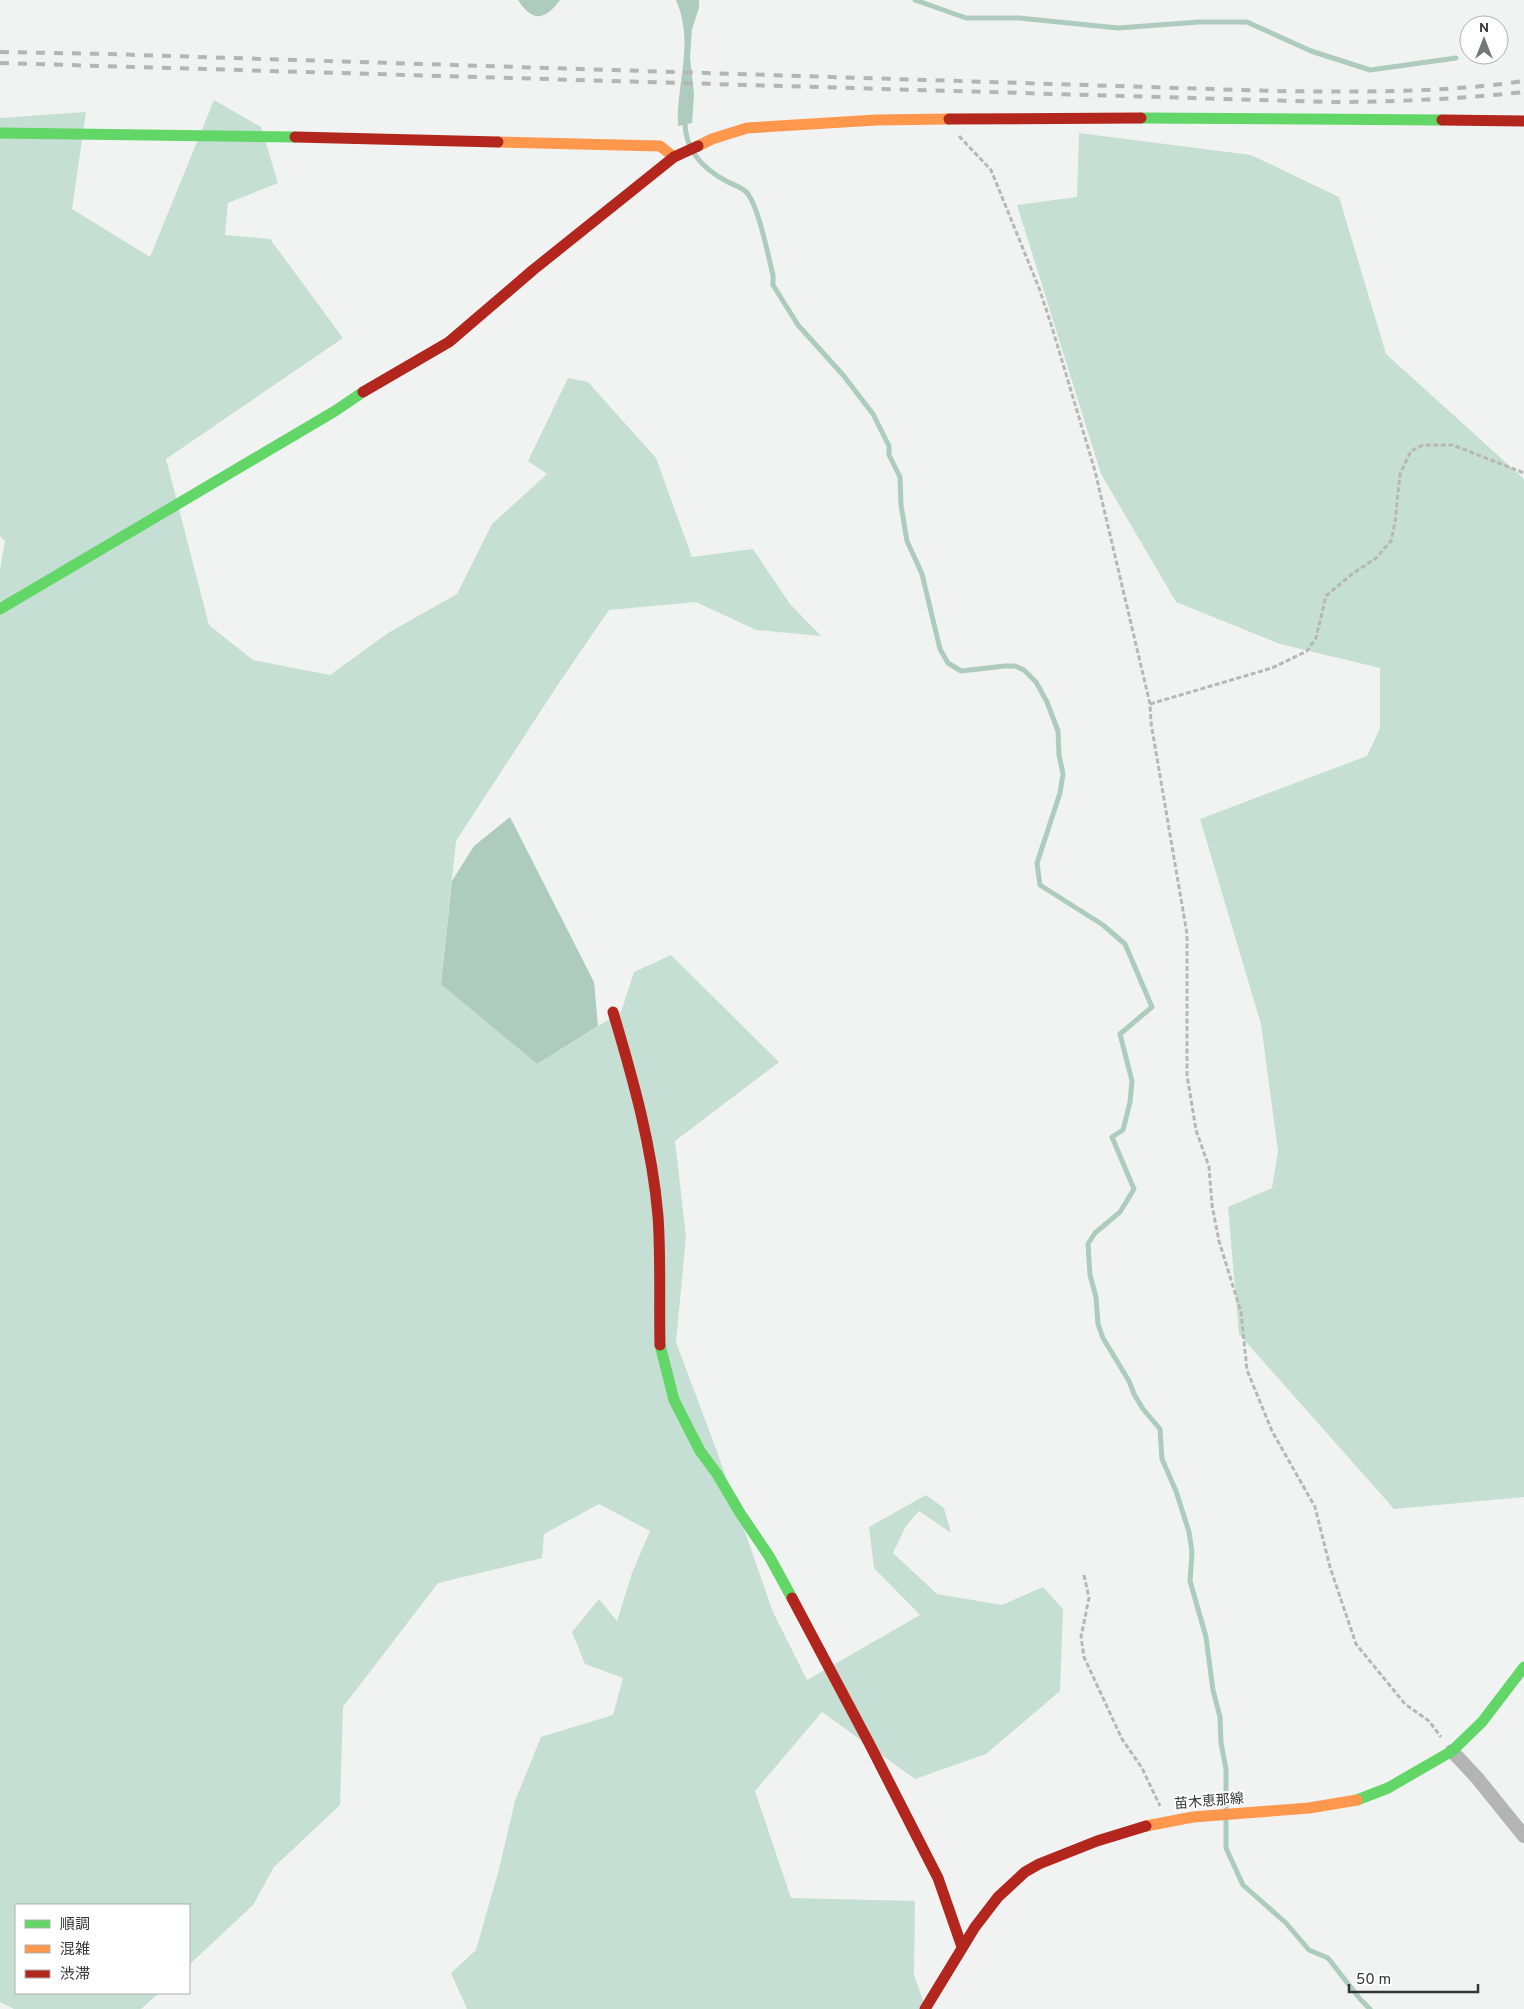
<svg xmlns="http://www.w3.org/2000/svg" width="1524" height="2009" font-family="Overpass,'Noto Sans JP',sans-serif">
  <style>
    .forest { fill: #c6dfd4 }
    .water { fill: #adccbf }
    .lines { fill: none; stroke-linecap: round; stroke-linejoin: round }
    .stream { stroke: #adccbf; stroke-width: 5 }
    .path { stroke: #b6b8b7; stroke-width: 3; stroke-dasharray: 5 2.5; stroke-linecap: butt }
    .street { stroke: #b4b4b4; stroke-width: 14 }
    .fast { stroke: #63d668; stroke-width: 11 }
    .slow { stroke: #ff974d; stroke-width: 11 }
    .jam { stroke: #b3261e; stroke-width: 11 }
    .rail { stroke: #b4b5b5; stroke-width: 4; stroke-dasharray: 9 9; stroke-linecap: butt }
    .labels { text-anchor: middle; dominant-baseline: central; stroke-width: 4; stroke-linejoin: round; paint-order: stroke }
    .street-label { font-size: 14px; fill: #343635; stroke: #fff }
  </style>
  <rect width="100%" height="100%" fill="#f0f3f2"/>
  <!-- forest -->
  <g class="forest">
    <path d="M 214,100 L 261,127 L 278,183 L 228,203 L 225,235 L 270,239 L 343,338 L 166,459 L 209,625 L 253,660 L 330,675 L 388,633 L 457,594 L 492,524 L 547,474 L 528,461 L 568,378 L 588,382 L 656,458 L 692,557 L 753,549 L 790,604 L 821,636 L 756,630 L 696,602 L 609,610 L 559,683 L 456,841 L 441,983 L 537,1064 L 621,1012 L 634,972 L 671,955 L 779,1062 L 675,1141 L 686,1237 L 676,1342 L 715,1446 L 773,1612 L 807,1680 L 920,1615 L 874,1568 L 869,1527 L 926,1495 L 944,1508 L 951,1533 L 919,1511 L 906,1526 L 893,1553 L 937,1594 L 1002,1605 L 1043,1587 L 1063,1609 L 1060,1691 L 986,1754 L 915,1779 L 822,1712 L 755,1791 L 791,1898 L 915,1901 L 914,1975 L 926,2009 L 467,2009 L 451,1973 L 476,1950 L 499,1869 L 515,1801 L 541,1737 L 613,1715 L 623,1678 L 585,1664 L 572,1632 L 599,1599 L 617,1621 L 632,1573 L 650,1531 L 599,1504 L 544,1534 L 542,1558 L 438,1583 L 343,1707 L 340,1805 L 274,1867 L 253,1905 L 189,1965 L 189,1905 L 16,1905 L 16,1993 L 159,1993 L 141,2009 L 14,2009 L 0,2002 L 0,569 L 5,541 L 0,536 L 0,118 L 86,112 L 72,209 L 150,257 Z"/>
    <path d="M 1079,133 L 1251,155 L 1339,197 L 1386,354 L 1524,479 L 1524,1497 L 1394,1509 L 1239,1334 L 1228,1207 L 1272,1188 L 1278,1151 L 1261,1024 L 1200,819 L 1367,756 L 1380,728 L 1380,668 L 1280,644 L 1176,602 L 1101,474 L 1017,205 L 1077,197 Z"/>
  </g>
  <!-- water -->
  <g class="water">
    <path d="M 518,0 L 560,0 C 545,20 533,23 518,0 Z"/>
    <path d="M 676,0 L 699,0 L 699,8 L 692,29 L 690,57 L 694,94 L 692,123 L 678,126 C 676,82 695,44 676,0 Z"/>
    <path d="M 510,817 L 594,982 L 598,1026 L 537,1064 L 441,984 L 452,881 L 474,846 Z"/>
  </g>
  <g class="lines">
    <!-- stream -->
    <g class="stream">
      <path d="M 915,0 L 966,18 L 1019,18 L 1118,28 L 1199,22 L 1247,22 L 1311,51 L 1370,70 L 1456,58"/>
      <path d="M 685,120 C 684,150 703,169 728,182 C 734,185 744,188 748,194 C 759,209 768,255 773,275 L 773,285 L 798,325 L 843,375 L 873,414 L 889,446 L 889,455 L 900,477 L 901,505 L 907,541 L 922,574 L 940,649 L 948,663 L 961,671 L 1005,666 L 1015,666 L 1024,670 L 1036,682 L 1047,702 L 1058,731 L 1059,755 L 1063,774 L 1060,793 L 1037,863 L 1040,885 L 1103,925 L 1125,944 L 1152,1007 L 1120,1034 L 1132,1081 L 1130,1102 L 1123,1130 L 1112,1137 L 1134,1189 L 1120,1212 L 1095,1233 L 1088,1244 L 1090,1275 L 1096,1297 L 1098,1324 L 1103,1338 L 1129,1381 L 1134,1394 L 1143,1409 L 1160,1429 L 1162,1459 L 1176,1491 L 1189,1532 L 1192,1552 L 1190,1581 L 1206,1637 L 1213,1690 L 1220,1717 L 1221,1743 L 1226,1769 L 1226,1810"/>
      <path d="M 1226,1819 L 1226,1848 L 1243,1885 L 1286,1923 L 1309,1950 L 1328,1958 L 1360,1999 L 1370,2009"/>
    </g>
    <!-- path -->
    <g class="path">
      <path d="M 959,136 L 991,170 L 1039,288 L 1051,324 L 1095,471 L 1150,704 L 1151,723 L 1187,934 L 1187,1075 L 1196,1130 L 1209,1167 L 1212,1205 L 1219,1241 L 1241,1312 L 1247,1370 L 1272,1431 L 1315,1507 L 1330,1567 L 1356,1644 L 1405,1704 L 1429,1721 L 1441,1737"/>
      <path d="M 1150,704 L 1272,668 L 1307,651 L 1316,638 L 1326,596 L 1352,574 L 1376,558 L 1391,541 L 1395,522 L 1400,474 L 1411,451 L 1423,445 L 1453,445 L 1524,473"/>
      <path d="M 1084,1575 L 1089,1598 L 1081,1637 L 1084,1657 L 1122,1739 L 1142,1768 L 1160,1806"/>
    </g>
    <!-- street -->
    <path class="street" d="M 1452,1751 L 1478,1779 L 1524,1836"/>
    <!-- fast -->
    <g class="fast">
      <path d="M 1141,118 L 1442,120"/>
      <path d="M 0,133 L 295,137"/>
      <path d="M 0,609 L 335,411 L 363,392"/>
      <path d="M 660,1345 L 674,1400 L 700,1451 L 717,1474 L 740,1513 L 769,1556 L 792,1598"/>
      <path d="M 1357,1800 L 1388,1788 L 1452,1751 L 1482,1722 L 1524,1667"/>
    </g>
    <!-- slow -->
    <g class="slow">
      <path d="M 498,142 L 660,146 L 674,157"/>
      <path d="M 698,146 L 712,139 L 747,128 L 876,120 L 949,119"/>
      <path d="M 1146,1826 L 1193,1817 L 1309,1808 L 1357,1800"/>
    </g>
    <!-- jam -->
    <g class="jam">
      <path d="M 949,119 L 1141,118"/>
      <path d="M 1442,120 L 1524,121"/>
      <path d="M 295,137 L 498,142"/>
      <path d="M 363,392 L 449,342 L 533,270 L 674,157 L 698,146"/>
      <path d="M 613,1012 C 633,1079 652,1146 658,1216 C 661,1259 659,1302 660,1345"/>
      <path d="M 792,1598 L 869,1743 L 938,1878 L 962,1947"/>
      <path d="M 925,2009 L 975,1927 L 998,1897 L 1025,1872 L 1039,1864 L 1097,1841 L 1146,1826"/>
    </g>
    <!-- rail -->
    <g class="rail">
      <path d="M 0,52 L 107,54 L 1274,91 C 1357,92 1442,93 1524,81"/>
      <path d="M 0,63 L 1328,102 C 1394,102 1459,99 1524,92"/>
    </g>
  </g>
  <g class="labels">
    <!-- street labels -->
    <g class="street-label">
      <text transform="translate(1209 1802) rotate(-5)">苗木恵那線</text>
    </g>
  </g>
  <!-- legend -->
  <rect x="15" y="1904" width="175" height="90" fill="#ffffff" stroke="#aeafae"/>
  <rect x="25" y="1920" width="25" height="8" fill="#63d668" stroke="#aeafae"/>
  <text x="60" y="1929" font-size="15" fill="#343635">順調</text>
  <rect x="25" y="1945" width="25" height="8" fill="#ff974d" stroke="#aeafae"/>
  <text x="60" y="1954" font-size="15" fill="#343635">混雑</text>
  <rect x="25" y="1970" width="25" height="8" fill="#b3261e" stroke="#aeafae"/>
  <text x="60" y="1979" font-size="15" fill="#343635">渋滞</text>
  <!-- north arrow -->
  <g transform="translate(1484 40)"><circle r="24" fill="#ffffff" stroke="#aeafae"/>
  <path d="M0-4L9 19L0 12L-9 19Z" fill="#767877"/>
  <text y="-8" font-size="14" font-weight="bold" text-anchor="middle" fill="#343635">N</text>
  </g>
  <!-- scale -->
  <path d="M1349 1984v8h129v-8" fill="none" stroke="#343635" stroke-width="2.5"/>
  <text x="1356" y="1984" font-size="15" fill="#343635" stroke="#ffffff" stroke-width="4" paint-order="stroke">50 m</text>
</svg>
